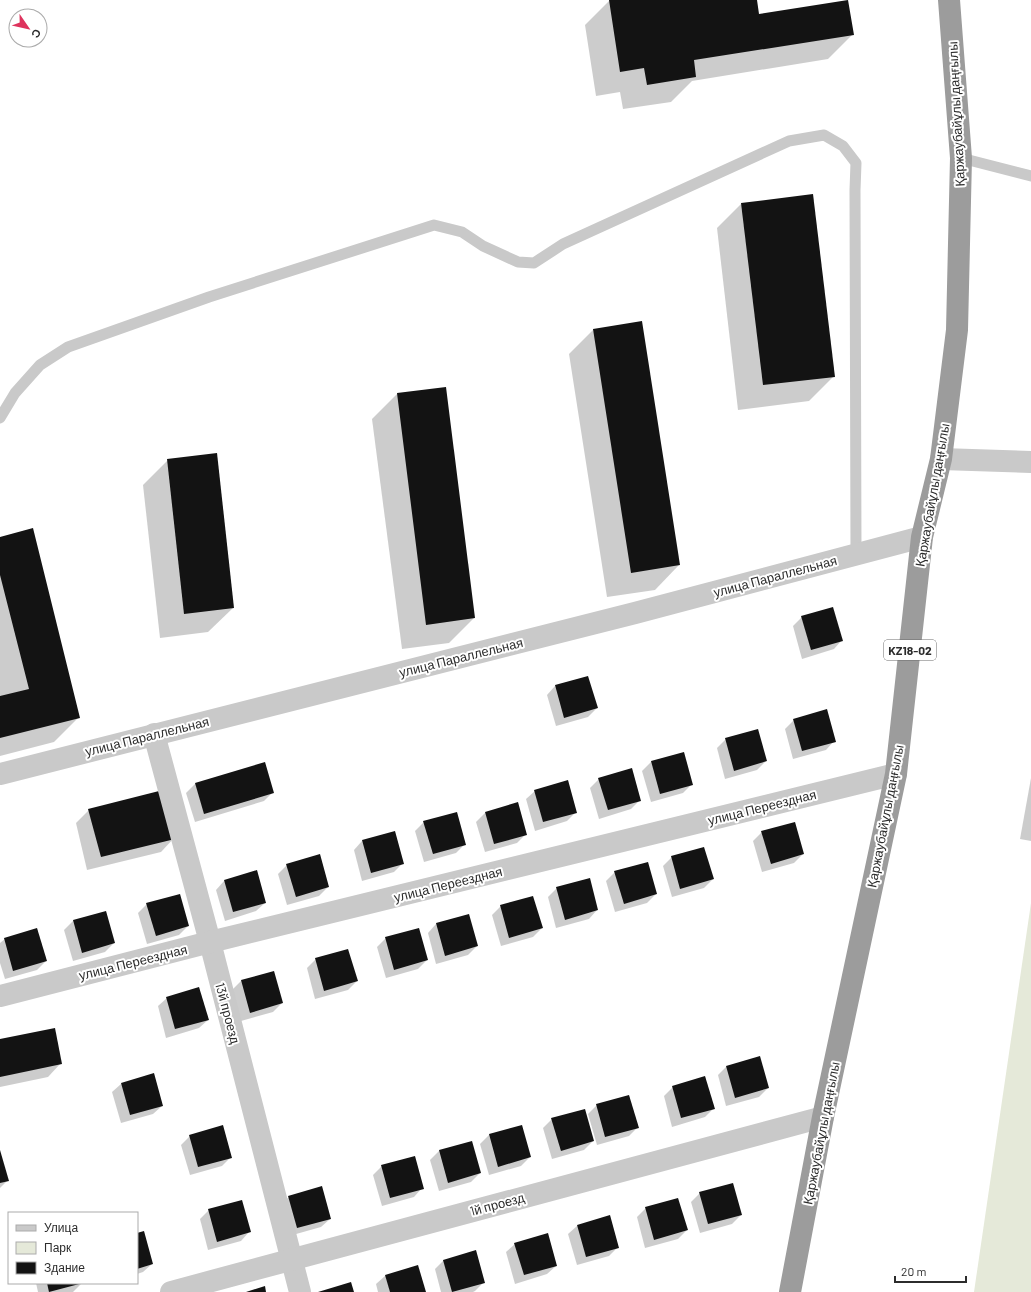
<svg xmlns="http://www.w3.org/2000/svg" width="1031" height="1292" font-family="Barlow,sans-serif">
  <style>
    .green { fill: #e5e9d9 }
    .shadow { fill: #0003 }
    .building { fill: #131313 }
    .lines { fill: none; stroke-linecap: round; stroke-linejoin: round }
    .service { stroke: #c9c9c9; stroke-width: 11 }
    .minor { stroke: #c9c9c9; stroke-width: 22 }
    .trunk { stroke: #9c9c9c; stroke-width: 22 }
    .labels { text-anchor: middle; dominant-baseline: central; stroke-width: 4; stroke-linejoin: round; paint-order: stroke }
    .shield { fill: #fff; stroke: #6b6b6b; stroke-width: 1 }
    .shield-label { font-size: 12px; font-weight: bold; fill: #2c2c2c }
    .street-label { font-size: 13px; fill: #2c2c2c; stroke: #fff }
  </style>
  <rect width="100%" height="100%" fill="#fff"/>
  <!-- green -->
  <path class="green" d="M 1031,903 L 1031,1292 L 974,1292 Z"/>
  <!-- shadow -->
  <g class="shadow">
    <path d="M 610,0 L 756,0 L 758,15 L 853,34 L 828,59 L 692,81 L 671,102 L 623,109 L 620,92 L 596,96 L 585,25 Z"/>
    <path d="M 741,204 L 834,376 L 809,401 L 738,410 L 717,228 Z"/>
    <path d="M 593,330 L 679,565 L 655,590 L 607,597 L 569,354 Z"/>
    <path d="M 445,388 L 474,618 L 449,643 L 402,649 L 372,419 L 397,394 Z"/>
    <path d="M 168,460 L 233,608 L 208,632 L 160,638 L 143,485 Z"/>
    <path d="M 0,538 L 79,717 L 54,742 L 0,756 Z"/>
    <path d="M 802,617 L 842,640 L 834,649 L 802,659 L 793,626 Z"/>
    <path d="M 555,686 L 597,708 L 588,717 L 556,726 L 547,695 Z"/>
    <path d="M 794,720 L 834,741 L 826,750 L 793,759 L 785,729 Z"/>
    <path d="M 726,739 L 766,761 L 757,770 L 725,779 L 717,748 Z"/>
    <path d="M 683,753 L 692,784 L 683,793 L 651,802 L 642,771 L 651,762 Z"/>
    <path d="M 265,763 L 273,792 L 264,801 L 195,822 L 186,793 L 195,784 Z"/>
    <path d="M 1031,778 L 1031,841 L 1020,839 Z"/>
    <path d="M 599,779 L 640,800 L 631,809 L 599,819 L 590,788 Z"/>
    <path d="M 535,791 L 576,812 L 567,821 L 535,831 L 526,799 Z"/>
    <path d="M 89,810 L 174,838 L 161,852 L 87,870 L 76,823 Z"/>
    <path d="M 485,813 L 526,834 L 517,843 L 485,852 L 476,822 Z"/>
    <path d="M 424,822 L 465,844 L 456,853 L 424,862 L 415,831 Z"/>
    <path d="M 762,832 L 803,854 L 794,863 L 762,872 L 753,841 Z"/>
    <path d="M 362,841 L 403,863 L 394,872 L 362,881 L 354,850 Z"/>
    <path d="M 672,857 L 713,879 L 704,888 L 672,897 L 663,866 Z"/>
    <path d="M 287,865 L 328,887 L 319,896 L 287,905 L 278,874 Z"/>
    <path d="M 615,872 L 656,894 L 647,903 L 615,912 L 606,881 Z"/>
    <path d="M 224,881 L 265,903 L 256,911 L 225,921 L 216,890 Z"/>
    <path d="M 557,888 L 597,910 L 589,919 L 556,928 L 548,897 Z"/>
    <path d="M 147,904 L 188,926 L 179,935 L 147,944 L 138,913 Z"/>
    <path d="M 501,906 L 542,928 L 533,937 L 501,946 L 492,915 Z"/>
    <path d="M 106,912 L 114,943 L 105,952 L 73,961 L 64,930 L 73,921 Z"/>
    <path d="M 436,924 L 477,946 L 468,955 L 436,964 L 428,933 Z"/>
    <path d="M 386,938 L 427,960 L 418,969 L 386,978 L 377,947 Z"/>
    <path d="M 5,939 L 46,961 L 37,970 L 5,979 L 0,963 L 0,943 Z"/>
    <path d="M 316,959 L 357,981 L 348,990 L 315,999 L 307,968 Z"/>
    <path d="M 273,972 L 282,1003 L 273,1012 L 241,1021 L 232,990 L 241,981 Z"/>
    <path d="M 167,998 L 208,1020 L 199,1028 L 166,1038 L 158,1006 Z"/>
    <path d="M 0,1041 L 61,1063 L 48,1077 L 0,1087 Z"/>
    <path d="M 727,1066 L 768,1088 L 759,1097 L 726,1106 L 718,1075 Z"/>
    <path d="M 121,1084 L 162,1106 L 153,1114 L 121,1123 L 112,1092 Z"/>
    <path d="M 673,1087 L 713,1109 L 705,1117 L 672,1127 L 664,1096 Z"/>
    <path d="M 597,1105 L 638,1127 L 629,1136 L 597,1145 L 588,1114 Z"/>
    <path d="M 552,1119 L 593,1141 L 584,1150 L 552,1159 L 543,1128 Z"/>
    <path d="M 521,1126 L 530,1157 L 521,1166 L 489,1175 L 480,1144 L 489,1135 Z"/>
    <path d="M 190,1136 L 231,1157 L 222,1166 L 190,1175 L 181,1145 Z"/>
    <path d="M 471,1142 L 480,1173 L 471,1182 L 439,1191 L 430,1160 L 439,1151 Z"/>
    <path d="M 0,1152 L 8,1180 L 0,1188 Z"/>
    <path d="M 382,1166 L 422,1188 L 414,1197 L 382,1206 L 373,1175 Z"/>
    <path d="M 700,1193 L 741,1215 L 732,1224 L 700,1233 L 691,1202 Z"/>
    <path d="M 289,1197 L 330,1219 L 321,1227 L 289,1236 L 280,1205 Z"/>
    <path d="M 646,1208 L 687,1230 L 678,1239 L 645,1248 L 637,1217 Z"/>
    <path d="M 209,1210 L 249,1232 L 241,1241 L 208,1250 L 200,1219 Z"/>
    <path d="M 577,1226 L 618,1247 L 609,1256 L 577,1265 L 568,1234 Z"/>
    <path d="M 137,1234 L 152,1264 L 143,1272 L 137,1274 Z"/>
    <path d="M 515,1244 L 556,1266 L 547,1274 L 515,1284 L 506,1252 Z"/>
    <path d="M 444,1260 L 484,1282 L 475,1291 L 473,1292 L 441,1292 L 435,1269 Z"/>
    <path d="M 417,1266 L 425,1292 L 378,1292 L 376,1284 L 385,1276 Z"/>
    <path d="M 36,1283 L 82,1283 L 73,1292 L 38,1292 Z"/>
  </g>
  <!-- building -->
  <g class="building">
    <path d="M 609,0 L 757,0 L 759,14 L 848,0 L 854,35 L 694,60 L 696,77 L 647,85 L 644,68 L 620,72 Z"/>
    <path d="M 813,194 L 835,377 L 763,385 L 741,203 Z"/>
    <path d="M 642,321 L 680,565 L 631,573 L 593,329 Z"/>
    <path d="M 446,387 L 475,618 L 426,625 L 397,393 Z"/>
    <path d="M 217,453 L 234,608 L 184,614 L 167,459 Z"/>
    <path d="M 33,528 L 80,718 L 0,738 L 0,696 L 29,689 L 0,575 L 0,537 Z"/>
    <path d="M 833,607 L 843,641 L 811,650 L 801,616 Z"/>
    <path d="M 588,676 L 598,708 L 564,718 L 555,685 Z"/>
    <path d="M 827,709 L 836,742 L 802,751 L 793,719 Z"/>
    <path d="M 758,729 L 767,761 L 734,771 L 725,738 Z"/>
    <path d="M 684,752 L 693,785 L 660,794 L 651,761 Z"/>
    <path d="M 265,762 L 274,793 L 204,814 L 195,783 Z"/>
    <path d="M 632,768 L 641,801 L 608,810 L 598,778 Z"/>
    <path d="M 568,780 L 577,813 L 543,822 L 534,790 Z"/>
    <path d="M 163,790 L 175,839 L 101,857 L 88,809 Z"/>
    <path d="M 518,802 L 527,835 L 494,844 L 485,812 Z"/>
    <path d="M 457,812 L 466,845 L 433,854 L 423,821 Z"/>
    <path d="M 795,822 L 804,854 L 771,864 L 761,831 Z"/>
    <path d="M 395,831 L 404,864 L 371,873 L 362,840 Z"/>
    <path d="M 704,847 L 714,879 L 680,889 L 671,856 Z"/>
    <path d="M 320,854 L 329,887 L 296,897 L 286,864 Z"/>
    <path d="M 648,862 L 657,894 L 624,904 L 614,871 Z"/>
    <path d="M 257,870 L 266,903 L 233,912 L 224,880 Z"/>
    <path d="M 590,878 L 598,910 L 565,920 L 556,887 Z"/>
    <path d="M 180,894 L 189,926 L 156,936 L 146,903 Z"/>
    <path d="M 533,896 L 543,928 L 509,938 L 500,905 Z"/>
    <path d="M 106,911 L 115,943 L 82,953 L 73,920 Z"/>
    <path d="M 469,914 L 478,946 L 445,956 L 436,923 Z"/>
    <path d="M 37,928 L 47,961 L 13,971 L 4,938 Z"/>
    <path d="M 419,928 L 428,960 L 394,970 L 385,937 Z"/>
    <path d="M 348,949 L 358,981 L 324,991 L 315,958 Z"/>
    <path d="M 274,971 L 283,1003 L 250,1013 L 241,980 Z"/>
    <path d="M 199,987 L 209,1020 L 175,1029 L 166,997 Z"/>
    <path d="M 55,1028 L 62,1064 L 0,1077 L 0,1039 Z"/>
    <path d="M 760,1056 L 769,1088 L 735,1098 L 726,1066 Z"/>
    <path d="M 154,1073 L 163,1106 L 130,1115 L 121,1083 Z"/>
    <path d="M 705,1076 L 715,1109 L 681,1118 L 672,1086 Z"/>
    <path d="M 629,1095 L 639,1128 L 605,1137 L 596,1104 Z"/>
    <path d="M 585,1109 L 594,1141 L 561,1151 L 551,1118 Z"/>
    <path d="M 223,1125 L 232,1158 L 198,1167 L 189,1135 Z"/>
    <path d="M 522,1125 L 531,1157 L 498,1167 L 489,1134 Z"/>
    <path d="M 472,1141 L 481,1173 L 448,1183 L 439,1150 Z"/>
    <path d="M 0,1150 L 9,1181 L 0,1183 Z"/>
    <path d="M 415,1156 L 424,1189 L 390,1198 L 381,1165 Z"/>
    <path d="M 733,1183 L 742,1215 L 708,1224 L 699,1192 Z"/>
    <path d="M 322,1186 L 331,1219 L 297,1228 L 288,1196 Z"/>
    <path d="M 678,1198 L 688,1230 L 654,1240 L 645,1207 Z"/>
    <path d="M 242,1200 L 251,1232 L 217,1242 L 208,1209 Z"/>
    <path d="M 610,1215 L 619,1248 L 586,1257 L 577,1225 Z"/>
    <path d="M 144,1231 L 153,1264 L 137,1269 L 137,1233 Z"/>
    <path d="M 548,1233 L 557,1266 L 524,1275 L 514,1243 Z"/>
    <path d="M 476,1250 L 485,1283 L 452,1292 L 443,1260 Z"/>
    <path d="M 418,1265 L 426,1292 L 390,1292 L 385,1275 Z"/>
    <path d="M 351,1282 L 354,1292 L 318,1292 Z"/>
    <path d="M 47,1283 L 83,1283 L 49,1292 Z"/>
    <path d="M 265,1286 L 266,1292 L 246,1292 Z"/>
  </g>
  <g class="lines">
    <!-- service -->
    <g class="service">
      <path d="M 961,158 L 1031,176"/>
      <path d="M 0,418 L 15,393 L 40,365 L 68,347 L 209,297 L 434,225 L 462,232 L 483,246 L 518,262 L 534,263 L 563,244 L 789,141 L 824,135 L 843,146 L 856,163 L 855,190 L 856,555"/>
    </g>
    <!-- minor -->
    <g class="minor">
      <path d="M 941,459 L 1031,462"/>
      <path d="M 154,734 L 210,942 L 300,1292"/>
      <path d="M 0,774 L 635,613 L 922,537"/>
      <path d="M 0,996 L 210,942 L 896,774"/>
      <path d="M 171,1292 L 823,1117"/>
    </g>
    <!-- trunk -->
    <path class="trunk" d="M 790,1292 L 823,1117 L 896,774 L 922,537 L 941,459 L 957,330 L 961,158 L 949,0"/>
  </g>
  <g class="labels">
    <!-- shield labels -->
    <rect class="shield" x="884" y="640" width="52" height="20" rx="3"/>
    <g class="shield-label">
      <text x="910" y="650">KZ18-02</text>
    </g>
    <!-- street labels -->
    <g class="street-label">
      <text transform="translate(956 114) rotate(-93)">Қаржаубайұлы даңғылы</text>
      <text transform="translate(932 495) rotate(-80)">Қаржаубайұлы даңғылы</text>
      <text transform="translate(775 576) rotate(-15)">улица Параллельная</text>
      <text transform="translate(461 657) rotate(-14)">улица Параллельная</text>
      <text transform="translate(147 736) rotate(-14)">улица Параллельная</text>
      <text transform="translate(762 807) rotate(-14)">улица Переездная</text>
      <text transform="translate(885 816) rotate(-79)">Қаржаубайұлы даңғылы</text>
      <text transform="translate(448 884) rotate(-14)">улица Переездная</text>
      <text transform="translate(133 962) rotate(-14)">улица Переездная</text>
      <text transform="translate(228 1013) rotate(75)">13й проезд</text>
      <text transform="translate(821 1133) rotate(-79)">Қаржаубайұлы даңғылы</text>
      <text transform="translate(497 1204) rotate(-15)">1й проезд</text>
    </g>
  </g>
  <!-- legend -->
  <rect x="8" y="1212" width="130" height="72" fill="#ffffff" stroke="#ababab"/>
  <rect x="16" y="1225" width="20" height="6" fill="#c9c9c9" stroke="#ababab"/>
  <text x="44" y="1232" font-size="12" fill="#2c2c2c">Улица</text>
  <rect x="16" y="1242" width="20" height="12" fill="#e5e9d9" stroke="#ababab"/>
  <text x="44" y="1252" font-size="12" fill="#2c2c2c">Парк</text>
  <rect x="16" y="1262" width="20" height="12" fill="#131313" stroke="#ababab"/>
  <text x="44" y="1272" font-size="12" fill="#2c2c2c">Здание</text>
  <!-- north arrow -->
  <g transform="translate(28 28) rotate(124)"><circle r="19" fill="#ffffff" stroke="#ababab"/>
  <path d="M0-3L7 15L0 10L-7 15Z" fill="#de335d"/>
  <text y="-6" font-size="11" font-weight="bold" text-anchor="middle" fill="#2c2c2c">С</text>
  </g>
  <!-- scale -->
  <path d="M895 1276v6h71v-6" fill="none" stroke="#2c2c2c" stroke-width="2"/>
  <text x="901" y="1276" font-size="12" fill="#2c2c2c" stroke="#ffffff" stroke-width="3" paint-order="stroke">20 m</text>
</svg>
